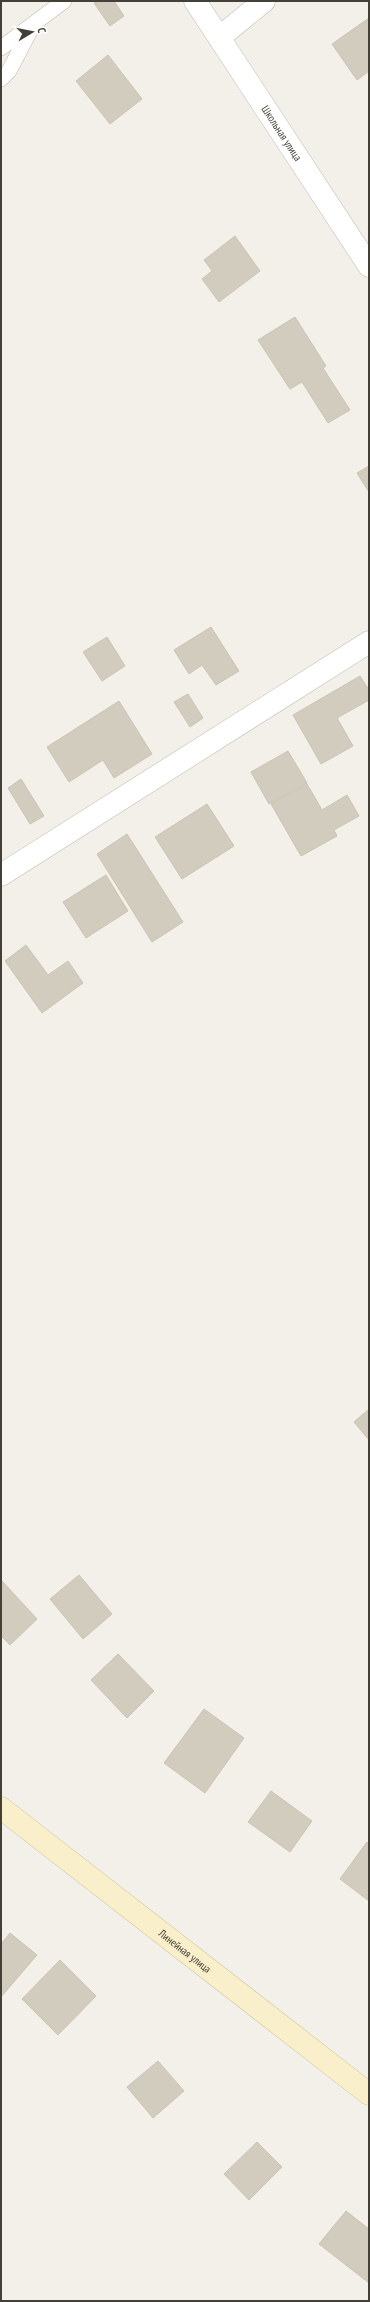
<svg xmlns="http://www.w3.org/2000/svg" width="370" height="2302" font-family="'PT Sans Narrow',sans-serif">
  <style>
    .building { fill: #d2ccbf; stroke: #ccc4b3 }
    .lines { fill: none; stroke-linecap: round; stroke-linejoin: round }
    .lane-casing { stroke: #bfbaaf; stroke-width: 16 }
    .street-casing { stroke: #bfbaaf; stroke-width: 23 }
    .secondary-casing { stroke: #cdc39c; stroke-width: 23 }
    .lane { stroke: #fff; stroke-width: 15 }
    .street { stroke: #fff; stroke-width: 22 }
    .secondary { stroke: #f9f0cb; stroke-width: 22 }
    .labels { text-anchor: middle; dominant-baseline: central; stroke-width: 3; stroke-linejoin: round; paint-order: stroke }
    .street-label { font-size: 11px; fill: #454037; stroke: #fff }
  </style>
  <rect width="100%" height="100%" fill="#f2f0e8"/>
  <!-- building -->
  <g class="building">
    <path d="M 98,1 L 114,1 L 124,16 L 110,26 L 94,3 Z"/>
    <path d="M 369,18 L 369,71 L 357,80 L 332,44 Z"/>
    <path d="M 108,55 L 142,99 L 110,124 L 76,81 Z"/>
    <path d="M 235,236 L 260,271 L 219,302 L 202,279 L 212,271 L 204,260 Z"/>
    <path d="M 295,317 L 326,366 L 323,368 L 350,410 L 328,423 L 302,382 L 290,389 L 258,340 Z"/>
    <path d="M 369,466 L 369,492 L 357,473 Z"/>
    <path d="M 211,627 L 239,671 L 216,685 L 202,665 L 189,674 L 174,650 Z"/>
    <path d="M 107,637 L 125,666 L 102,681 L 83,652 Z"/>
    <path d="M 360,676 L 369,690 L 369,700 L 337,718 L 353,746 L 321,764 L 293,715 Z"/>
    <path d="M 188,694 L 203,718 L 190,727 L 174,702 Z"/>
    <path d="M 119,701 L 152,754 L 114,778 L 103,760 L 69,782 L 47,747 Z"/>
    <path d="M 288,751 L 307,783 L 269,804 L 251,772 Z"/>
    <path d="M 21,779 L 44,816 L 30,824 L 8,788 Z"/>
    <path d="M 307,784 L 322,810 L 347,795 L 359,816 L 334,830 L 337,836 L 301,856 L 271,804 Z"/>
    <path d="M 207,804 L 234,846 L 182,879 L 155,837 Z"/>
    <path d="M 127,834 L 183,922 L 152,942 L 97,854 Z"/>
    <path d="M 106,875 L 128,911 L 86,938 L 63,902 Z"/>
    <path d="M 26,945 L 48,975 L 68,961 L 83,983 L 42,1013 L 5,961 Z"/>
    <path d="M 369,1409 L 369,1440 L 354,1422 Z"/>
    <path d="M 79,1575 L 112,1614 L 83,1639 L 50,1599 Z"/>
    <path d="M 2,1581 L 37,1619 L 10,1645 L 1,1636 Z"/>
    <path d="M 118,1654 L 154,1691 L 127,1718 L 91,1680 Z"/>
    <path d="M 204,1709 L 244,1738 L 205,1793 L 164,1763 Z"/>
    <path d="M 271,1791 L 312,1821 L 290,1852 L 248,1822 Z"/>
    <path d="M 367,1842 L 369,1844 L 369,1901 L 340,1879 Z"/>
    <path d="M 10,1933 L 37,1955 L 1,1997 L 1,1944 Z"/>
    <path d="M 60,1960 L 96,1996 L 58,2035 L 22,1999 Z"/>
    <path d="M 158,2061 L 184,2091 L 153,2118 L 127,2087 Z"/>
    <path d="M 257,2142 L 282,2167 L 249,2200 L 224,2174 Z"/>
    <path d="M 346,2211 L 369,2229 L 369,2283 L 319,2244 Z"/>
  </g>
  <g class="lines">
    <defs>
      <g id="lane">
        <path d="M 1,48 L 64,1"/>
        <path d="M 1,79 L 9,71 L 32,27"/>
      </g>
      <g id="street">
        <path id="s1" d="M 195,1 L 369,266"/>
        <path d="M 220,37 L 264,1"/>
        <path d="M 1,875 L 369,642"/>
      </g>
      <g id="secondary">
        <path id="s2" d="M 1,1808 L 369,2094"/>
      </g>
    </defs>
    <!-- lane casing -->
    <use href="#lane" class="lane-casing"/>
    <!-- street casing -->
    <use href="#street" class="street-casing"/>
    <!-- secondary casing -->
    <use href="#secondary" class="secondary-casing"/>
    <!-- lane -->
    <use href="#lane" class="lane"/>
    <!-- street -->
    <use href="#street" class="street"/>
    <!-- secondary -->
    <use href="#secondary" class="secondary"/>
  </g>
  <g class="labels">
    <!-- street labels -->
    <g class="street-label">
      <text stroke="none"><textPath href="#s1" startOffset="158">Школьная улица</textPath></text>
      <text stroke="none"><textPath href="#s2" startOffset="233">Линейная улица</textPath></text>
    </g>
  </g>
  <!-- border -->
  <rect width="370" height="2302" fill="none" stroke="#454037" stroke-width="4"/>
  <!-- north arrow -->
  <g transform="translate(32 32) rotate(80)" stroke="#ffffff" stroke-width="3" paint-order="stroke">
  <path d="M0-3L7 15L0 10L-7 15Z" fill="#454037"/>
  <text y="-6" font-size="11" font-weight="bold" text-anchor="middle" fill="#454037">С</text>
  </g>
</svg>
